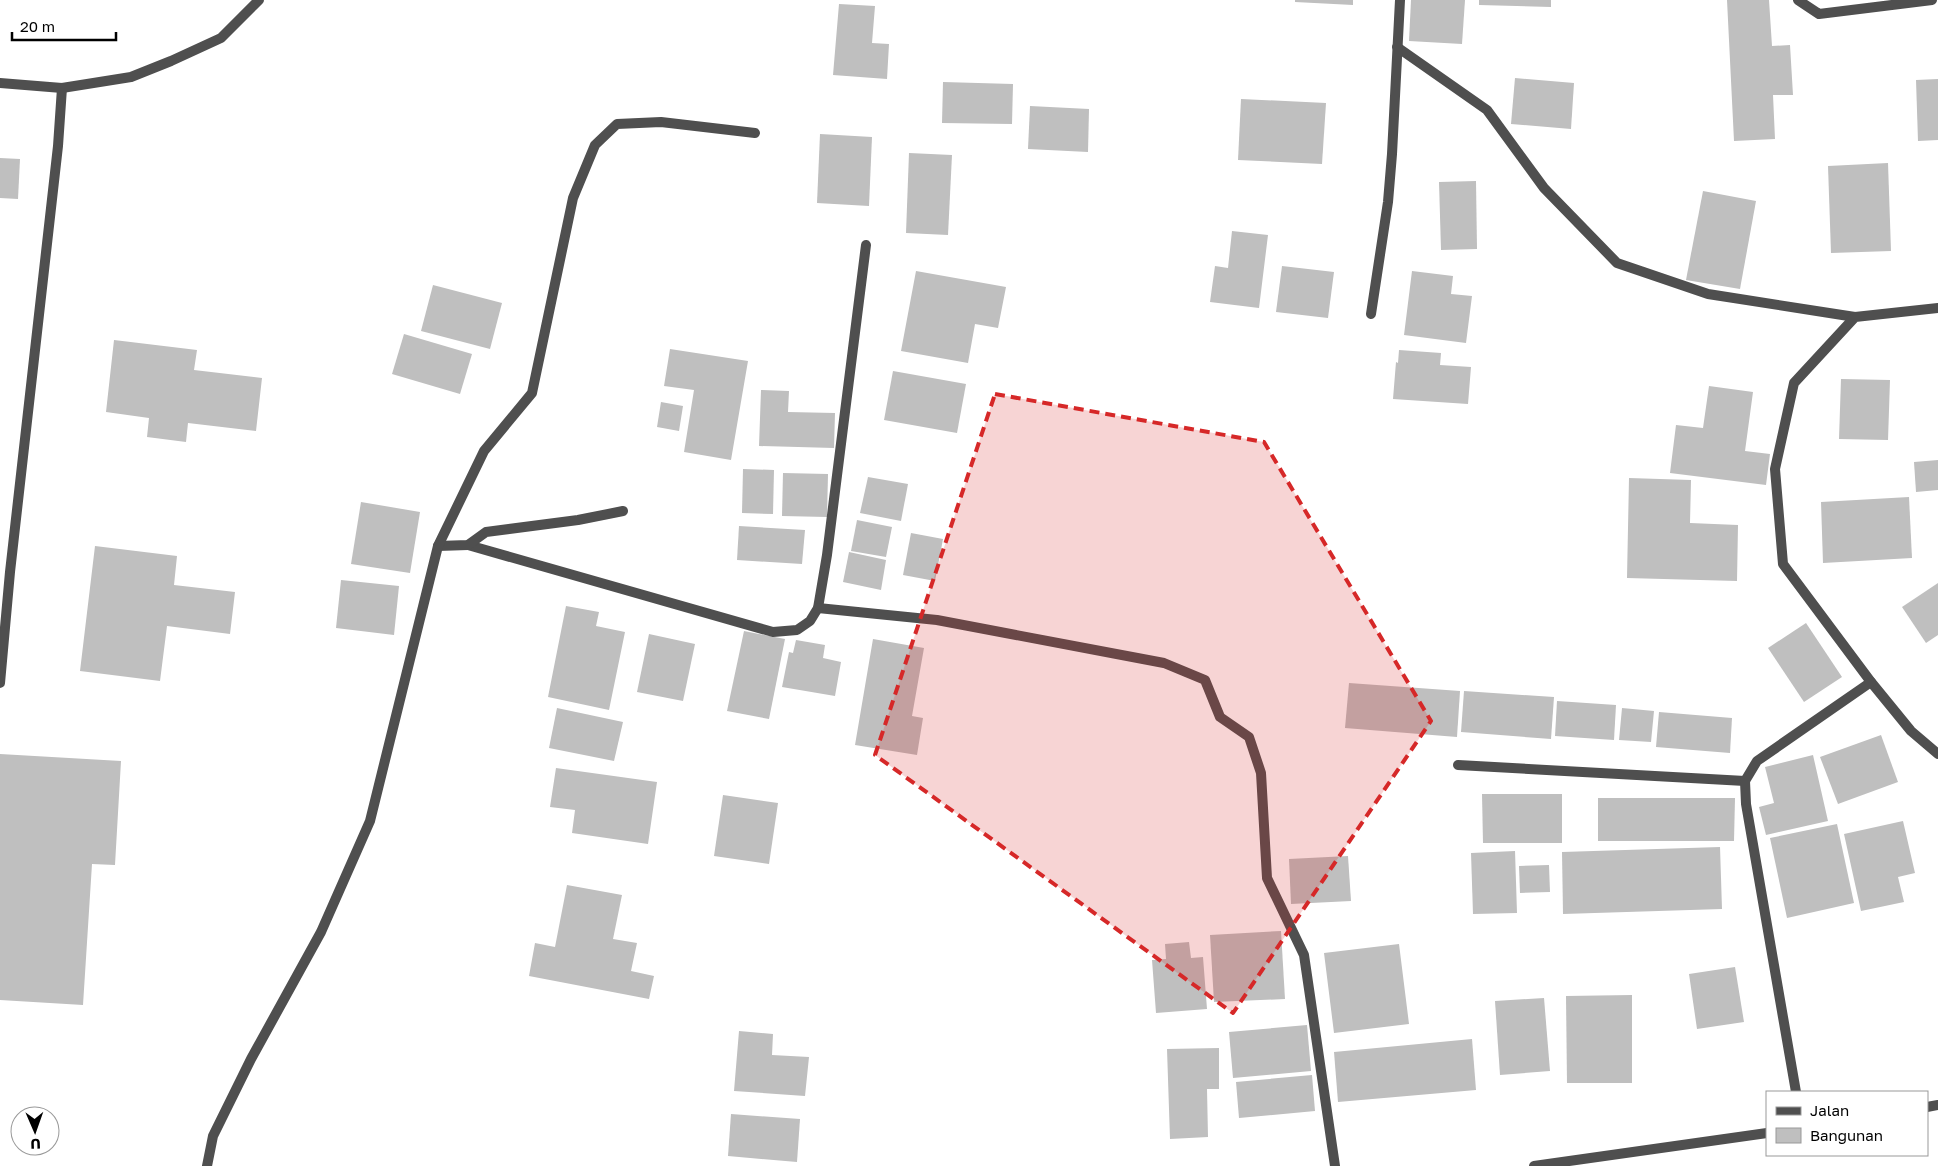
<svg xmlns="http://www.w3.org/2000/svg" width="1938" height="1166" font-family="'Golos Text',sans-serif">
  <style>
    .building { fill: #bfbfbf }
    .lines { fill: none; stroke-linecap: round; stroke-linejoin: round }
    .lane { stroke: #4f4f4f; stroke-width: 10 }
    .street { stroke: #4f4f4f; stroke-width: 10 }
    .marked { fill: #d62828; fill-opacity: 0.2; stroke: #d62828; stroke-width: 4; stroke-dasharray: 10 6; stroke-linejoin: round }
  </style>
  <rect width="100%" height="100%" fill="#fff"/>
  <!-- building -->
  <g class="building">
    <path d="M 1295,0 L 1353,0 L 1353,5 L 1295,2 Z"/>
    <path d="M 1411,0 L 1465,0 L 1462,44 L 1409,41 Z"/>
    <path d="M 1479,0 L 1551,0 L 1551,7 L 1479,5 Z"/>
    <path d="M 1727,0 L 1769,0 L 1772,46 L 1790,45 L 1793,95 L 1773,95 L 1775,139 L 1734,141 Z"/>
    <path d="M 839,4 L 875,6 L 872,43 L 889,44 L 887,79 L 833,75 Z"/>
    <path d="M 1515,78 L 1574,83 L 1571,129 L 1511,124 Z"/>
    <path d="M 1938,79 L 1938,140 L 1918,141 L 1916,80 Z"/>
    <path d="M 943,82 L 1013,84 L 1012,124 L 942,123 Z"/>
    <path d="M 1241,99 L 1326,103 L 1322,164 L 1238,160 Z"/>
    <path d="M 1030,106 L 1089,109 L 1088,152 L 1028,149 Z"/>
    <path d="M 820,134 L 872,137 L 869,206 L 817,203 Z"/>
    <path d="M 909,153 L 952,155 L 948,235 L 906,233 Z"/>
    <path d="M 0,158 L 20,159 L 18,199 L 0,198 Z"/>
    <path d="M 1888,163 L 1891,251 L 1831,253 L 1828,166 Z"/>
    <path d="M 1476,181 L 1477,249 L 1441,250 L 1439,182 Z"/>
    <path d="M 1703,191 L 1756,201 L 1740,289 L 1686,280 Z"/>
    <path d="M 1232,231 L 1268,235 L 1259,308 L 1210,302 L 1215,266 L 1228,268 Z"/>
    <path d="M 1282,266 L 1334,272 L 1328,318 L 1276,312 Z"/>
    <path d="M 916,271 L 1006,287 L 998,328 L 975,324 L 968,363 L 901,351 Z"/>
    <path d="M 1412,271 L 1453,276 L 1451,294 L 1472,296 L 1466,343 L 1404,335 Z"/>
    <path d="M 433,285 L 502,303 L 490,349 L 421,331 Z"/>
    <path d="M 404,334 L 472,354 L 460,394 L 392,374 Z"/>
    <path d="M 114,340 L 197,350 L 194,370 L 262,378 L 256,431 L 188,423 L 186,442 L 147,437 L 149,418 L 106,412 Z"/>
    <path d="M 670,349 L 748,361 L 731,460 L 684,452 L 694,390 L 664,386 Z"/>
    <path d="M 1399,350 L 1441,353 L 1440,365 L 1471,367 L 1468,404 L 1393,399 L 1396,362 L 1398,363 Z"/>
    <path d="M 893,371 L 966,384 L 957,433 L 884,420 Z"/>
    <path d="M 1841,379 L 1890,380 L 1888,440 L 1839,439 Z"/>
    <path d="M 1709,386 L 1753,392 L 1745,451 L 1770,454 L 1766,485 L 1670,473 L 1676,425 L 1703,428 Z"/>
    <path d="M 761,390 L 789,391 L 788,412 L 835,413 L 834,448 L 759,446 Z"/>
    <path d="M 661,402 L 683,406 L 679,431 L 657,427 Z"/>
    <path d="M 1938,460 L 1938,490 L 1916,492 L 1914,462 Z"/>
    <path d="M 743,469 L 774,470 L 773,514 L 742,513 Z"/>
    <path d="M 783,473 L 828,474 L 827,517 L 782,516 Z"/>
    <path d="M 868,477 L 908,484 L 901,521 L 860,513 Z"/>
    <path d="M 1629,478 L 1691,480 L 1690,523 L 1738,525 L 1737,581 L 1627,578 Z"/>
    <path d="M 1909,497 L 1912,558 L 1823,563 L 1821,502 Z"/>
    <path d="M 361,502 L 420,512 L 410,573 L 351,564 Z"/>
    <path d="M 857,520 L 892,527 L 886,557 L 851,551 Z"/>
    <path d="M 739,526 L 805,530 L 802,564 L 737,560 Z"/>
    <path d="M 911,533 L 943,539 L 935,581 L 903,575 Z"/>
    <path d="M 95,546 L 177,556 L 174,585 L 235,592 L 230,634 L 167,626 L 160,681 L 80,671 Z"/>
    <path d="M 849,552 L 886,560 L 881,590 L 843,582 Z"/>
    <path d="M 341,580 L 399,586 L 394,635 L 336,628 Z"/>
    <path d="M 1938,583 L 1938,635 L 1926,643 L 1902,607 Z"/>
    <path d="M 566,606 L 599,612 L 596,626 L 625,632 L 609,710 L 548,697 Z"/>
    <path d="M 1806,623 L 1842,677 L 1804,702 L 1768,648 Z"/>
    <path d="M 744,631 L 785,639 L 769,719 L 727,711 Z"/>
    <path d="M 649,634 L 695,644 L 683,701 L 637,692 Z"/>
    <path d="M 873,639 L 924,648 L 912,716 L 923,718 L 917,755 L 855,745 Z"/>
    <path d="M 796,640 L 825,645 L 823,658 L 841,662 L 835,696 L 782,687 L 789,652 L 793,653 Z"/>
    <path d="M 1349,683 L 1460,691 L 1457,737 L 1345,728 Z"/>
    <path d="M 1464,691 L 1554,697 L 1551,739 L 1461,732 Z"/>
    <path d="M 1557,701 L 1616,705 L 1614,740 L 1555,736 Z"/>
    <path d="M 557,708 L 623,722 L 614,761 L 549,748 Z"/>
    <path d="M 1622,708 L 1654,711 L 1651,742 L 1619,740 Z"/>
    <path d="M 1659,712 L 1732,718 L 1730,753 L 1656,747 Z"/>
    <path d="M 1881,735 L 1898,782 L 1838,804 L 1820,757 Z"/>
    <path d="M 0,754 L 121,761 L 115,865 L 92,864 L 83,1005 L 0,1000 Z"/>
    <path d="M 1813,755 L 1828,821 L 1766,835 L 1759,807 L 1774,803 L 1765,767 Z"/>
    <path d="M 556,768 L 657,782 L 648,844 L 572,833 L 575,810 L 550,807 Z"/>
    <path d="M 1482,794 L 1562,794 L 1562,843 L 1483,843 Z"/>
    <path d="M 723,795 L 778,803 L 769,864 L 714,856 Z"/>
    <path d="M 1598,798 L 1735,798 L 1734,841 L 1598,841 Z"/>
    <path d="M 1903,821 L 1915,873 L 1898,877 L 1904,902 L 1861,911 L 1844,834 Z"/>
    <path d="M 1837,824 L 1854,903 L 1787,918 L 1770,838 Z"/>
    <path d="M 1720,847 L 1722,909 L 1563,914 L 1562,852 Z"/>
    <path d="M 1515,851 L 1517,913 L 1473,914 L 1471,853 Z"/>
    <path d="M 1348,856 L 1351,901 L 1291,904 L 1289,859 Z"/>
    <path d="M 1549,865 L 1550,892 L 1520,893 L 1519,866 Z"/>
    <path d="M 567,885 L 622,895 L 613,939 L 637,943 L 631,971 L 654,976 L 649,999 L 529,976 L 535,943 L 555,947 Z"/>
    <path d="M 1281,931 L 1285,999 L 1214,1002 L 1210,935 Z"/>
    <path d="M 1189,942 L 1191,958 L 1203,957 L 1207,1009 L 1156,1013 L 1152,960 L 1166,959 L 1165,944 Z"/>
    <path d="M 1399,944 L 1409,1024 L 1334,1033 L 1324,953 Z"/>
    <path d="M 1735,967 L 1744,1022 L 1697,1029 L 1689,974 Z"/>
    <path d="M 1632,995 L 1632,1083 L 1567,1083 L 1566,996 Z"/>
    <path d="M 1544,998 L 1550,1071 L 1500,1075 L 1495,1001 Z"/>
    <path d="M 1307,1025 L 1311,1071 L 1233,1078 L 1229,1032 Z"/>
    <path d="M 739,1031 L 773,1034 L 772,1055 L 809,1057 L 805,1096 L 734,1091 Z"/>
    <path d="M 1472,1039 L 1476,1090 L 1338,1102 L 1334,1052 Z"/>
    <path d="M 1219,1048 L 1219,1089 L 1207,1089 L 1208,1137 L 1170,1139 L 1167,1049 Z"/>
    <path d="M 1312,1075 L 1315,1111 L 1239,1118 L 1236,1082 Z"/>
    <path d="M 731,1114 L 800,1119 L 797,1162 L 728,1156 Z"/>
  </g>
  <g class="lines">
    <!-- lane -->
    <path class="lane" d="M 0,683 L 10,572 L 58,146 L 62,88"/>
    <!-- street -->
    <g class="street">
      <path d="M 1798,0 L 1819,14 L 1932,0"/>
      <path d="M 1397,47 L 1487,110 L 1544,188 L 1617,263 L 1708,294 L 1855,317"/>
      <path d="M 0,83 L 62,88 L 131,77 L 171,61 L 221,38 L 259,0"/>
      <path d="M 1938,308 L 1855,317 L 1794,383 L 1775,469 L 1783,564 L 1871,682 L 1911,731 L 1938,754"/>
      <path d="M 1371,314 L 1388,202 L 1392,154 L 1400,0"/>
      <path d="M 468,545 L 773,632 L 797,630 L 810,621 L 818,608 L 827,555 L 866,245"/>
      <path d="M 438,546 L 468,545 L 486,532 L 578,520 L 623,511"/>
      <path d="M 818,608 L 937,620 L 1164,663 L 1205,680 L 1220,717 L 1249,737 L 1261,773 L 1267,878 L 1304,955 L 1335,1166"/>
      <path d="M 1458,765 L 1745,781"/>
      <path d="M 1796,1092 L 1746,804 L 1745,781 L 1757,761 L 1871,682"/>
      <path d="M 1927,1107 L 1938,1105"/>
      <path d="M 207,1166 L 213,1136 L 251,1059 L 321,932 L 370,821 L 438,546 L 484,451 L 532,393 L 573,198 L 595,145 L 617,124 L 661,122 L 755,133"/>
      <path d="M 1534,1166 L 1767,1133"/>
    </g>
  </g>
  <!-- marked area -->
  <path class="marked" d="M 995,394 L 1264,442 L 1431,721 L 1233,1013 L 875,755 Z"/>
  <!-- legend -->
  <rect x="1766" y="1091" width="162" height="65" fill="#ffffff" stroke="#999999"/>
  <rect x="1776" y="1107" width="25" height="8" fill="#4f4f4f" stroke="#999999"/>
  <text x="1810" y="1116" font-size="15" fill="#000000">Jalan</text>
  <rect x="1776" y="1128" width="25" height="15" fill="#bfbfbf" stroke="#999999"/>
  <text x="1810" y="1141" font-size="15" fill="#000000">Bangunan</text>
  <!-- north arrow -->
  <g transform="translate(35 1131) rotate(178)"><circle r="24" fill="#ffffff" stroke="#999999"/>
  <path d="M0-4L9 19L0 12L-9 19Z" fill="#000000"/>
  <text y="-8" font-size="14" font-weight="bold" text-anchor="middle" fill="#000000">U</text>
  </g>
  <!-- scale -->
  <path d="M12 32v8h104v-8" fill="none" stroke="#000000" stroke-width="2.5"/>
  <text x="20" y="32" font-size="15" fill="#000000" stroke="#ffffff" stroke-width="4" paint-order="stroke">20 m</text>
</svg>
